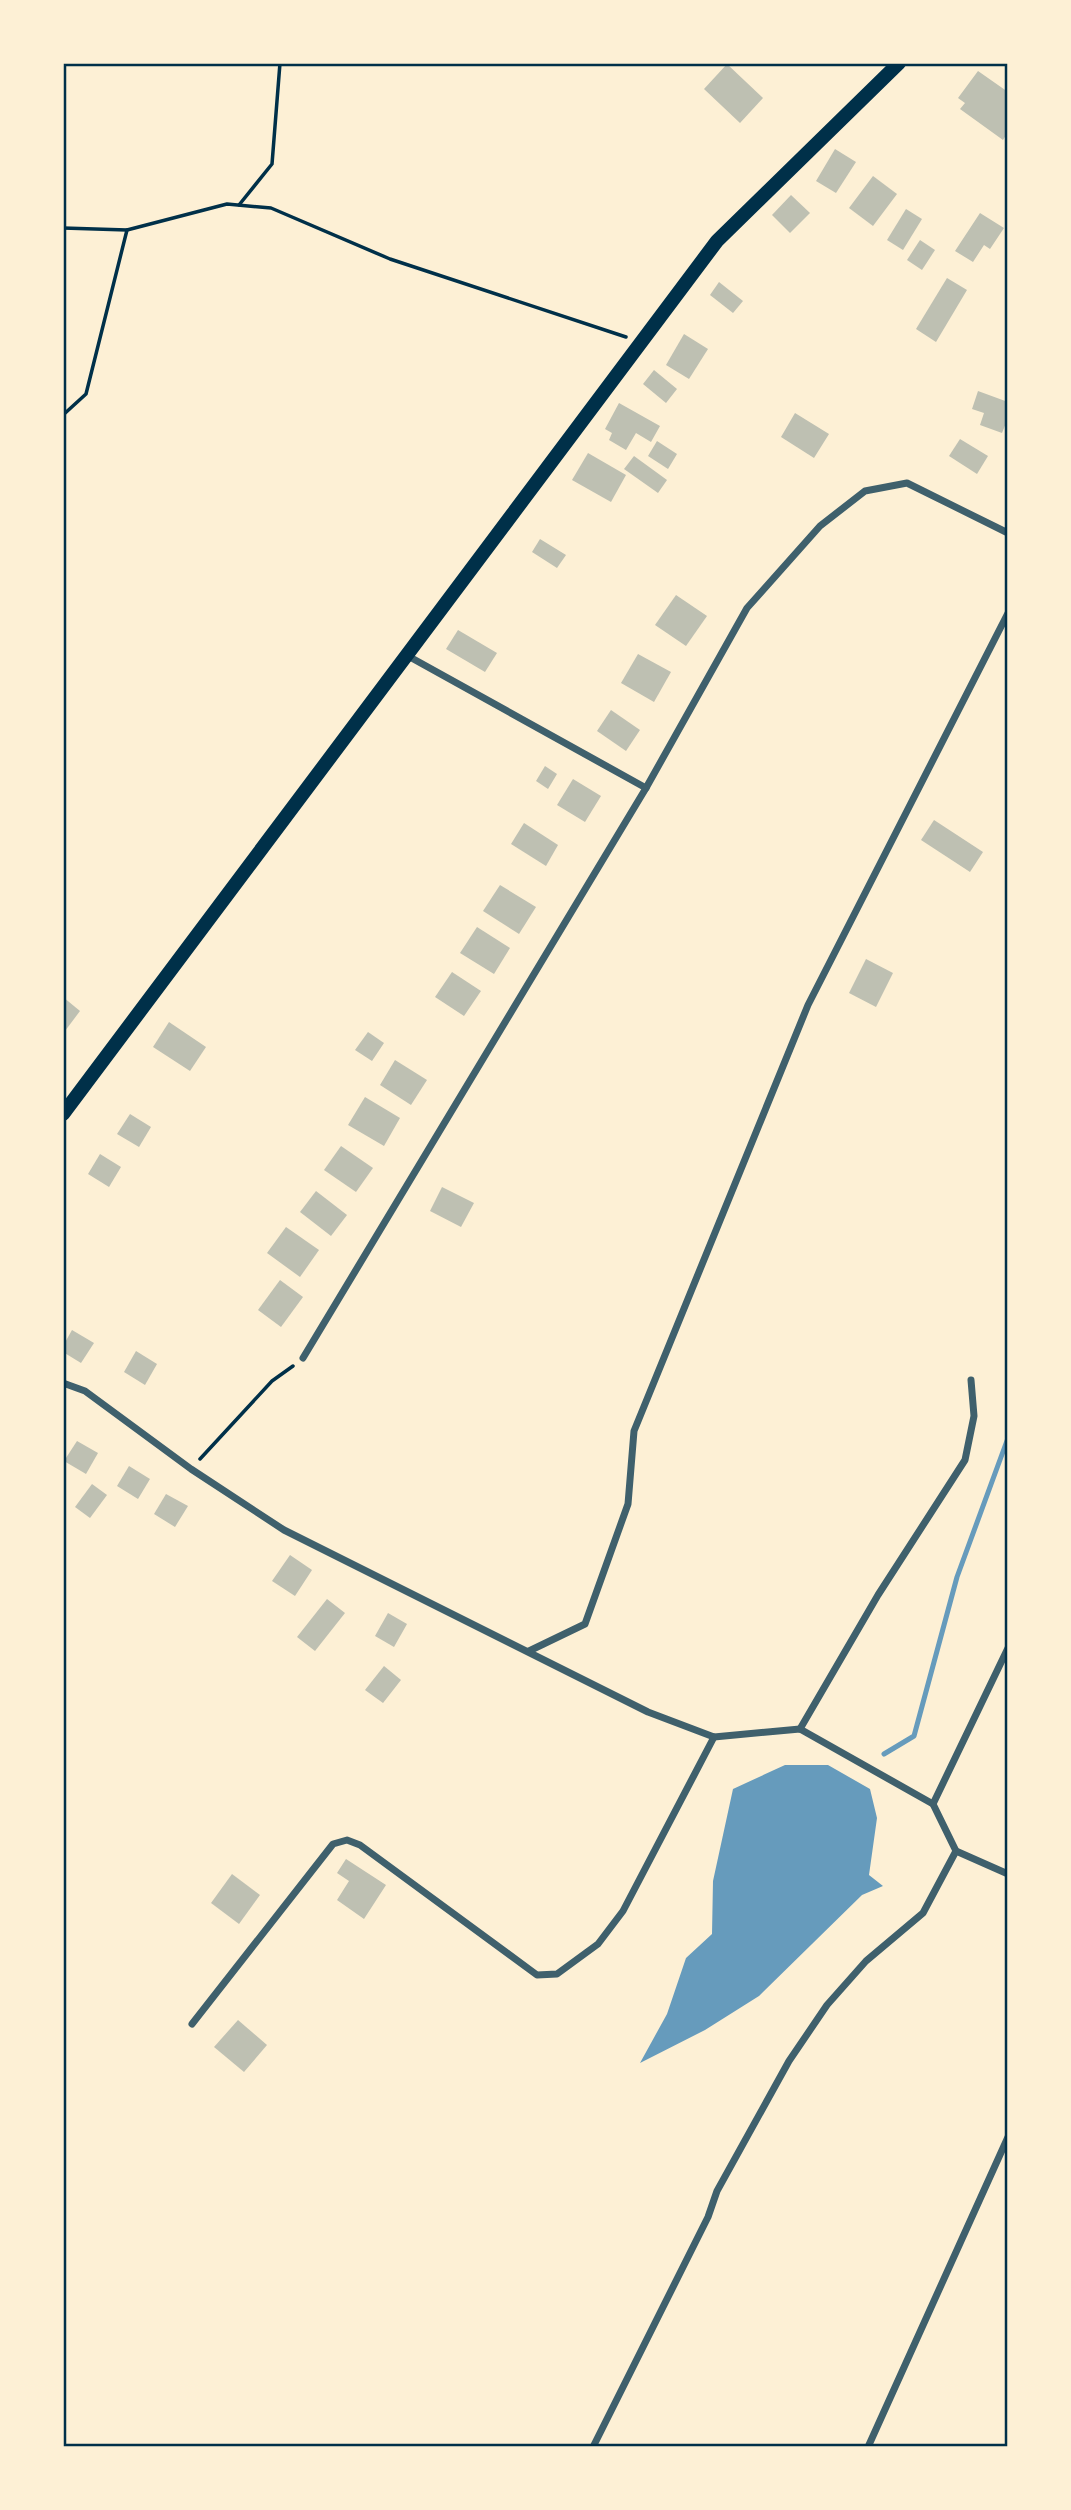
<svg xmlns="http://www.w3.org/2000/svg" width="1071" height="2510" font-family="Rubik,sans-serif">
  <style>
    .water { fill: #669bbc }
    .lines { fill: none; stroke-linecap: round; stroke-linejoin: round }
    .stream { stroke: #669bbc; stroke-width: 5 }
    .building { fill: #bec0b2 }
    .path { stroke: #003049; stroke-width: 3.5 }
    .minor { stroke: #3f606c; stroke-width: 7 }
    .secondary { stroke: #003049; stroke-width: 14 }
    .neatline { fill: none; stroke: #003049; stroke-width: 2.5 }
  </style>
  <rect width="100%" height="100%" fill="#fdf0d5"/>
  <!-- water -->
  <path class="water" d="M 785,1765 L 828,1765 L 870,1789 L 877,1818 L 869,1875 L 883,1886 L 862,1895 L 759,1996 L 705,2030 L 640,2063 L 667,2014 L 686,1958 L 712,1934 L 713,1881 L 733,1789 Z"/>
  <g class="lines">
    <!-- stream -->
    <path class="stream" d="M 884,1754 L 914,1736 L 957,1577 L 1008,1438"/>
  </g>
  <!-- building -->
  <g class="building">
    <path d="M 727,64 L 763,98 L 740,123 L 704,89 Z"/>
    <path d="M 978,71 L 1008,92 L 1008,132 L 1003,140 L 960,109 L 965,103 L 958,98 Z"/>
    <path d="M 835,149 L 856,162 L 836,193 L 816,181 Z"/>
    <path d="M 873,176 L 897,194 L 873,226 L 849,208 Z"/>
    <path d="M 791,195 L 810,213 L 790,233 L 772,215 Z"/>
    <path d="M 906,209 L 922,219 L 903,250 L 887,240 Z"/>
    <path d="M 980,213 L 1004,228 L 990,249 L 984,245 L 973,262 L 955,251 Z"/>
    <path d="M 920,240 L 935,250 L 922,270 L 907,260 Z"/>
    <path d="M 947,278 L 967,290 L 936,342 L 916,329 Z"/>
    <path d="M 719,282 L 743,301 L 733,313 L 710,295 Z"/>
    <path d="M 684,334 L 708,349 L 689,379 L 666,365 Z"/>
    <path d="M 654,370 L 677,389 L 666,403 L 643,384 Z"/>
    <path d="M 978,391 L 1008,402 L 1008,418 L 1002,433 L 980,425 L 984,413 L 972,409 Z"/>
    <path d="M 619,403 L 660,426 L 651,442 L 636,433 L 626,450 L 609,440 L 612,433 L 605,429 Z"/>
    <path d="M 795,413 L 829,434 L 814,458 L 781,437 Z"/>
    <path d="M 960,439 L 988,456 L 977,474 L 949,456 Z"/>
    <path d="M 657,441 L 677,454 L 668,469 L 648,456 Z"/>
    <path d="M 588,453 L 626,475 L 611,502 L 572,480 Z"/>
    <path d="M 634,456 L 667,480 L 658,493 L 624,469 Z"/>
    <path d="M 540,539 L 566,555 L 557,568 L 532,552 Z"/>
    <path d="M 676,595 L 707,616 L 686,646 L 655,625 Z"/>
    <path d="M 458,630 L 497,653 L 485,672 L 446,649 Z"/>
    <path d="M 638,654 L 671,672 L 654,702 L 621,683 Z"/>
    <path d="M 611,710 L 640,730 L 626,751 L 597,731 Z"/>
    <path d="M 545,766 L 557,774 L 548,789 L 536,781 Z"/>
    <path d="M 573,779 L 601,796 L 585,822 L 557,805 Z"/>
    <path d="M 934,820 L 983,852 L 970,872 L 921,840 Z"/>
    <path d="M 524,823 L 558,845 L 546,866 L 511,844 Z"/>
    <path d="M 500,885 L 536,907 L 519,934 L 483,911 Z"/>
    <path d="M 477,927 L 510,948 L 494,974 L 460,953 Z"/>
    <path d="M 866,959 L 893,973 L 876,1007 L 849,993 Z"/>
    <path d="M 452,972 L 481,991 L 464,1016 L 435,997 Z"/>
    <path d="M 63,997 L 80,1011 L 65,1031 L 63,1029 Z"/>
    <path d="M 169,1022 L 206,1047 L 190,1071 L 153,1047 Z"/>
    <path d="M 368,1032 L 384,1043 L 372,1061 L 355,1050 Z"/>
    <path d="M 395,1060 L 427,1080 L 411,1105 L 380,1085 Z"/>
    <path d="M 365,1097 L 400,1118 L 384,1146 L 348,1125 Z"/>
    <path d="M 130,1114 L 151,1127 L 139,1147 L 117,1134 Z"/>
    <path d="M 341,1146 L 373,1168 L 356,1192 L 324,1170 Z"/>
    <path d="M 100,1154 L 121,1167 L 109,1187 L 88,1174 Z"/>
    <path d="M 442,1187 L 474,1203 L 461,1227 L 430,1211 Z"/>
    <path d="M 316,1191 L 347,1215 L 331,1236 L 300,1212 Z"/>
    <path d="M 286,1227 L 319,1250 L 300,1277 L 267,1253 Z"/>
    <path d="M 280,1280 L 303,1297 L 281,1327 L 258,1310 Z"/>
    <path d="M 72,1330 L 94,1343 L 81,1363 L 63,1352 L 63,1346 Z"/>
    <path d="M 136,1351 L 157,1364 L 145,1385 L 124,1372 Z"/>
    <path d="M 77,1441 L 98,1453 L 86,1474 L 64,1461 Z"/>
    <path d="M 129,1466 L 150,1479 L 138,1499 L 117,1486 Z"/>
    <path d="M 92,1484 L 107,1495 L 90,1518 L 75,1507 Z"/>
    <path d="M 166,1494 L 188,1506 L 175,1527 L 154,1514 Z"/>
    <path d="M 290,1555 L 312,1570 L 295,1596 L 272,1581 Z"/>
    <path d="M 327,1599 L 345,1613 L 315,1651 L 297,1637 Z"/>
    <path d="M 388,1613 L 407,1624 L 394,1647 L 375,1636 Z"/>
    <path d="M 384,1666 L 401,1680 L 383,1703 L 365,1690 Z"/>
    <path d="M 346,1859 L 386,1885 L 364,1919 L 337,1900 L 349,1881 L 337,1873 Z"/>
    <path d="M 232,1874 L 260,1895 L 239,1924 L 211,1903 Z"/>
    <path d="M 238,2020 L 267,2045 L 244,2072 L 214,2047 Z"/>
  </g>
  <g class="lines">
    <!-- path -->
    <g class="path">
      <path d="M 239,205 L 272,164 L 280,63"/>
      <path d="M 63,228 L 127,230 L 227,204 L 271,208 L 390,259 L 626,337"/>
      <path d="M 63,415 L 86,394 L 127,230"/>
      <path d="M 200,1459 L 272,1381 L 293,1366"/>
    </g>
    <!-- minor -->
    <g class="minor">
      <path d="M 408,656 L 646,788"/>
      <path d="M 303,1358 L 646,788 L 747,608 L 820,526 L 865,491 L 907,483 L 1008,533"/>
      <path d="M 63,1383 L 85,1391 L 191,1469 L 284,1530 L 648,1712 L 714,1737 L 800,1729 L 933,1804 L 956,1851 L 1008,1874"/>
      <path d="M 529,1651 L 585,1624 L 628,1504 L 634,1431 L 808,1005 L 1008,613"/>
      <path d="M 800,1729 L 878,1595 L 965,1460 L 974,1416 L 971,1380"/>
      <path d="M 933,1804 L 1008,1648"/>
      <path d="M 192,2024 L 333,1844 L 347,1840 L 360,1845 L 537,1975 L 557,1974 L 598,1944 L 623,1911 L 714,1737"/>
      <path d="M 593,2447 L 708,2217 L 717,2191 L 789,2061 L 827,2005 L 866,1961 L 923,1913 L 956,1851"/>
      <path d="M 868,2447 L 1008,2137"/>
    </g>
    <!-- secondary -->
    <path class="secondary" d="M 63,1114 L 717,241 L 899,63"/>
  </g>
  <!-- border -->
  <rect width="1071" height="2510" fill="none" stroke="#fdf0d5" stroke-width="130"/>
  <rect x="65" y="65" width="941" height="2380" class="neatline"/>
</svg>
